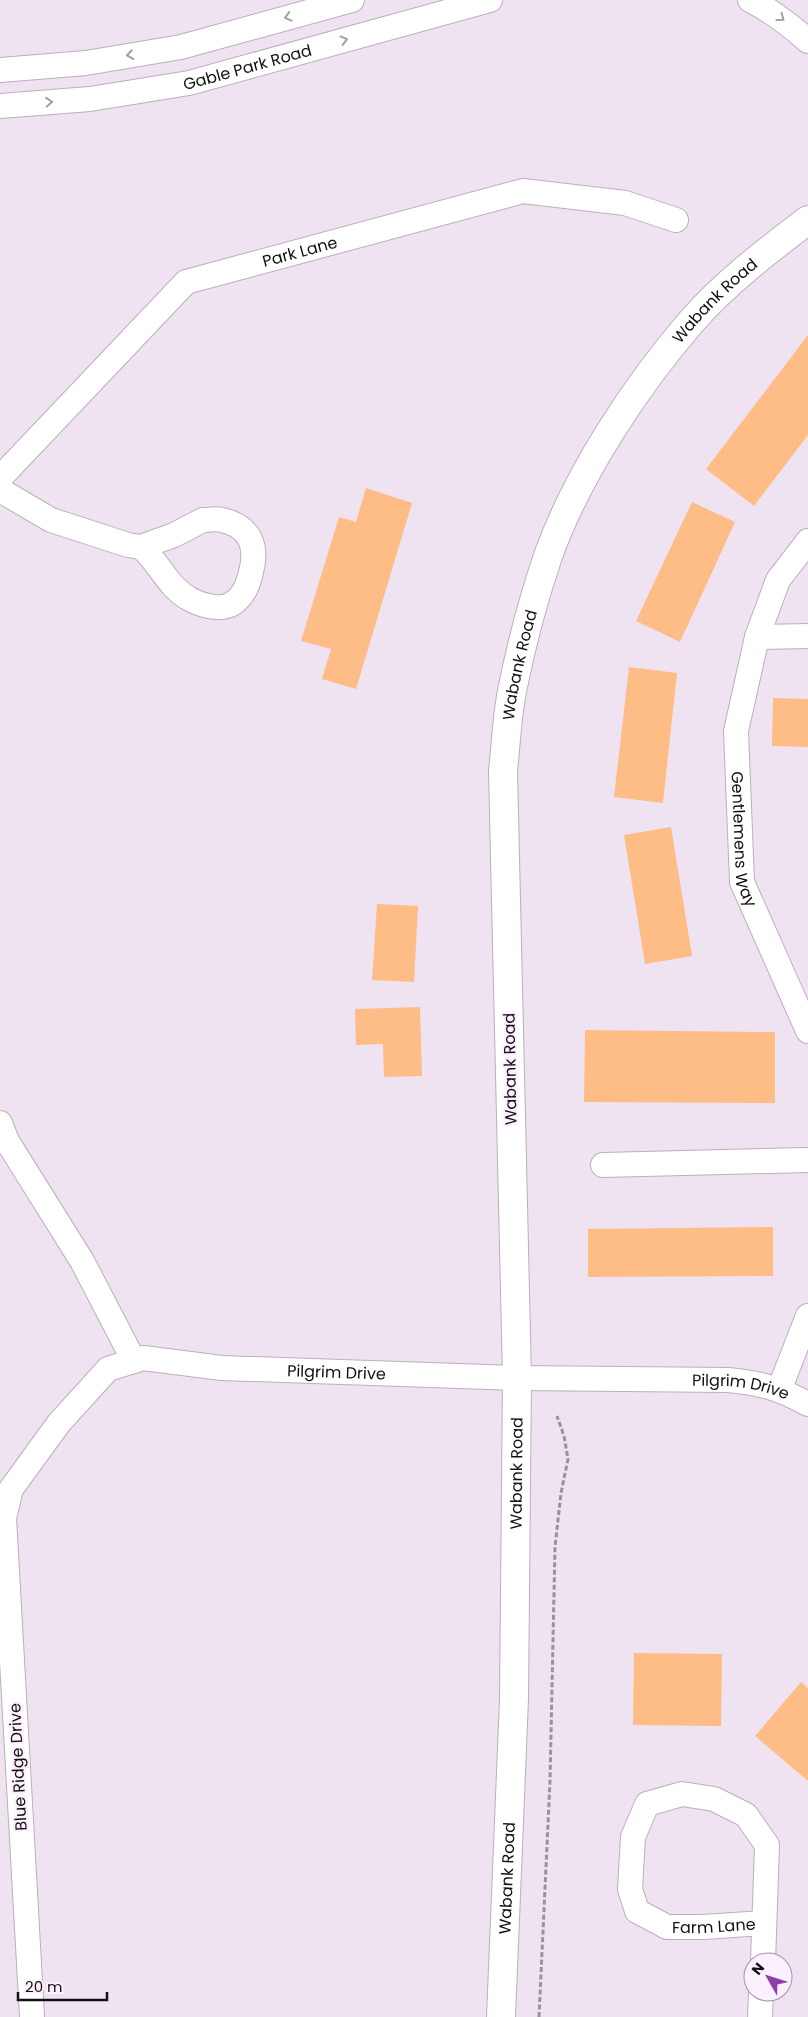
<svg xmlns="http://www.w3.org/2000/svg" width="808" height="2017" font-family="Poppins,sans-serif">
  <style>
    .building { fill: #febc86 }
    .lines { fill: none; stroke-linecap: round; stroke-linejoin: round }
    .street-casing { stroke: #bbafbc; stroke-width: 26 }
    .secondary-casing { stroke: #bbafbc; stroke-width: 30 }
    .path { stroke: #9b919b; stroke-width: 3; stroke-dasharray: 5 2.5; stroke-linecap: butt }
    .street { stroke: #fff; stroke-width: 24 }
    .secondary { stroke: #fff; stroke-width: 28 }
    .oneway { stroke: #a19fa1 }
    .labels { text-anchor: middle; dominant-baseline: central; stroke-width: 5; stroke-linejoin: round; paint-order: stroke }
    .street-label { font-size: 16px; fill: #130f13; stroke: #fdf0fe }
  </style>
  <rect width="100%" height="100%" fill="#f0e3f1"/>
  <!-- building -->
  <g class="building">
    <path d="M 808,335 L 808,435 L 754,506 L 706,469 Z"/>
    <path d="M 366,488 L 412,503 L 356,689 L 322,679 L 331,649 L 301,641 L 339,517 L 356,522 Z"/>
    <path d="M 692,502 L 735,522 L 680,642 L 636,621 Z"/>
    <path d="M 629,667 L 677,673 L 663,803 L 614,797 Z"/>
    <path d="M 773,698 L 808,699 L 808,747 L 772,746 Z"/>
    <path d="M 671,827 L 692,956 L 645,964 L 624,835 Z"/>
    <path d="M 377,904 L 418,906 L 414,982 L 372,980 Z"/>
    <path d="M 420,1007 L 422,1076 L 384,1077 L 383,1044 L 356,1045 L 355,1009 Z"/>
    <path d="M 585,1030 L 775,1032 L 775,1103 L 584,1102 Z"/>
    <path d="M 773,1227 L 773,1276 L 588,1277 L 588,1229 Z"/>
    <path d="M 634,1653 L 722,1654 L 721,1726 L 633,1725 Z"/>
    <path d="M 801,1682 L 808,1688 L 808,1781 L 755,1736 Z"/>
  </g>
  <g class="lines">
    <defs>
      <g id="street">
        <path d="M 750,0 C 772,11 790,25 808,41"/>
        <path d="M 0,70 L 86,63 L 181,47 L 352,0"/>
        <path id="s1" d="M 0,106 L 90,99 L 189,83 L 490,0"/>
        <path id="s2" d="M 0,478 L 186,282 L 523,191 L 625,203 L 676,220"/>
        <path d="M 0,490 L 51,520 L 128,545 L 141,547"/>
        <path d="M 203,520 C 209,520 216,518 222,520 C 250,526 258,546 251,572 C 248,585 244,596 232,604 C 220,611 199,605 188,598 C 167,586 159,562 141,547 L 174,535 Z"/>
        <path id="s3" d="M 808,541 L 778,580 L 757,637 L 736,731 L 742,882 L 808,1031"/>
        <path d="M 757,637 L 808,636"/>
        <path d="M 0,1123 L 7,1141 L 82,1261 L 134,1361"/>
        <path d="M 603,1165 L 808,1160"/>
        <path d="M 779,1390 L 808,1316"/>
        <path id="s4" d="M 763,1962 L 767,1845 L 746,1815 L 714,1799 L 682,1794 L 647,1804 L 633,1837 L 630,1889 L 637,1911 L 667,1927 L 703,1927 L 764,1923"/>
        <path id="s5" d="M 32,2017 L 4,1518 L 11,1489 L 59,1423 L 108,1369 L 143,1358 L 222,1368 L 517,1378 L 728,1380 C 761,1383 778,1388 808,1404"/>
        <path d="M 760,2017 L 761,1992"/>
      </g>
      <g id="secondary">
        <path id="s6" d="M 501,2017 L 514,1699 L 517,1378 L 503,770 C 506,744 507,717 512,691 C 521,646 533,600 548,556 C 577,475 635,387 691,322 C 725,283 767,251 808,220"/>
      </g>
    </defs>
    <!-- street casing -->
    <use href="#street" class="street-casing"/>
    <!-- secondary casing -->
    <use href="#secondary" class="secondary-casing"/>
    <!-- path -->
    <path class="path" d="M 539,2017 L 550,1781 L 555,1547 L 561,1493 L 568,1459 L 564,1436 L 557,1416"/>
    <!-- street -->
    <use href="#street" class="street"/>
    <!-- secondary -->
    <use href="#secondary" class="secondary"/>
  </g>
  <!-- one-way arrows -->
  <defs><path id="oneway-chevron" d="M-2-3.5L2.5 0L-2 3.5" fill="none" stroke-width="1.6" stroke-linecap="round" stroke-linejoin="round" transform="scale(1.25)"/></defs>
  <g class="oneway">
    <use href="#oneway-chevron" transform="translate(288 17) rotate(165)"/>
    <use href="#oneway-chevron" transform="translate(781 18) rotate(36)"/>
    <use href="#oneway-chevron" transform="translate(344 40) rotate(-15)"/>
    <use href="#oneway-chevron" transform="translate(130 55) rotate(171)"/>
    <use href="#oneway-chevron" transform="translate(49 102) rotate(-5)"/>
  </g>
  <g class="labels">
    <!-- street labels -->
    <g class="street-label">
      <text stroke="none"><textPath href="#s1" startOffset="251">Gable Park Road</textPath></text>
      <text stroke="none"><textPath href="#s2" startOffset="388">Park Lane</textPath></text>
      <text stroke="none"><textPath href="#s6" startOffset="1774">Wabank Road</textPath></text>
      <text stroke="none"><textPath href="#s6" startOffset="1354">Wabank Road</textPath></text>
      <text stroke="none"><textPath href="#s3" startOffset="315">Gentlemens Way</textPath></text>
      <text transform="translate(510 1069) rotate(-91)">Wabank Road</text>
      <text stroke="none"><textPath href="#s5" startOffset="915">Pilgrim Drive</textPath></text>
      <text stroke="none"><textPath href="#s5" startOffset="1320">Pilgrim Drive</textPath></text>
      <text stroke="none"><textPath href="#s6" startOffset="544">Wabank Road</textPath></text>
      <text transform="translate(18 1767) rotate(-93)">Blue Ridge Drive</text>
      <text stroke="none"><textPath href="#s6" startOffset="139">Wabank Road</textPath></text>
      <text stroke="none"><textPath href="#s4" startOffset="450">Farm Lane</textPath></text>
    </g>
  </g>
  <!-- north arrow -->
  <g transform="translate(768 1977) rotate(309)"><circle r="24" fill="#fdf0fe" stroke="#9f96a0"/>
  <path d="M0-4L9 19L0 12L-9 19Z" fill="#903dac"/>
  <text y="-8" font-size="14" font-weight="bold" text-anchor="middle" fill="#130f13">N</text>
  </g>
  <!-- scale -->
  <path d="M18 1992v8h89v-8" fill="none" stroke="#130f13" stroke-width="2.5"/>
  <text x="25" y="1992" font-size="15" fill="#130f13" stroke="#fdf0fe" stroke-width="4" paint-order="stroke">20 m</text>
</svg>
